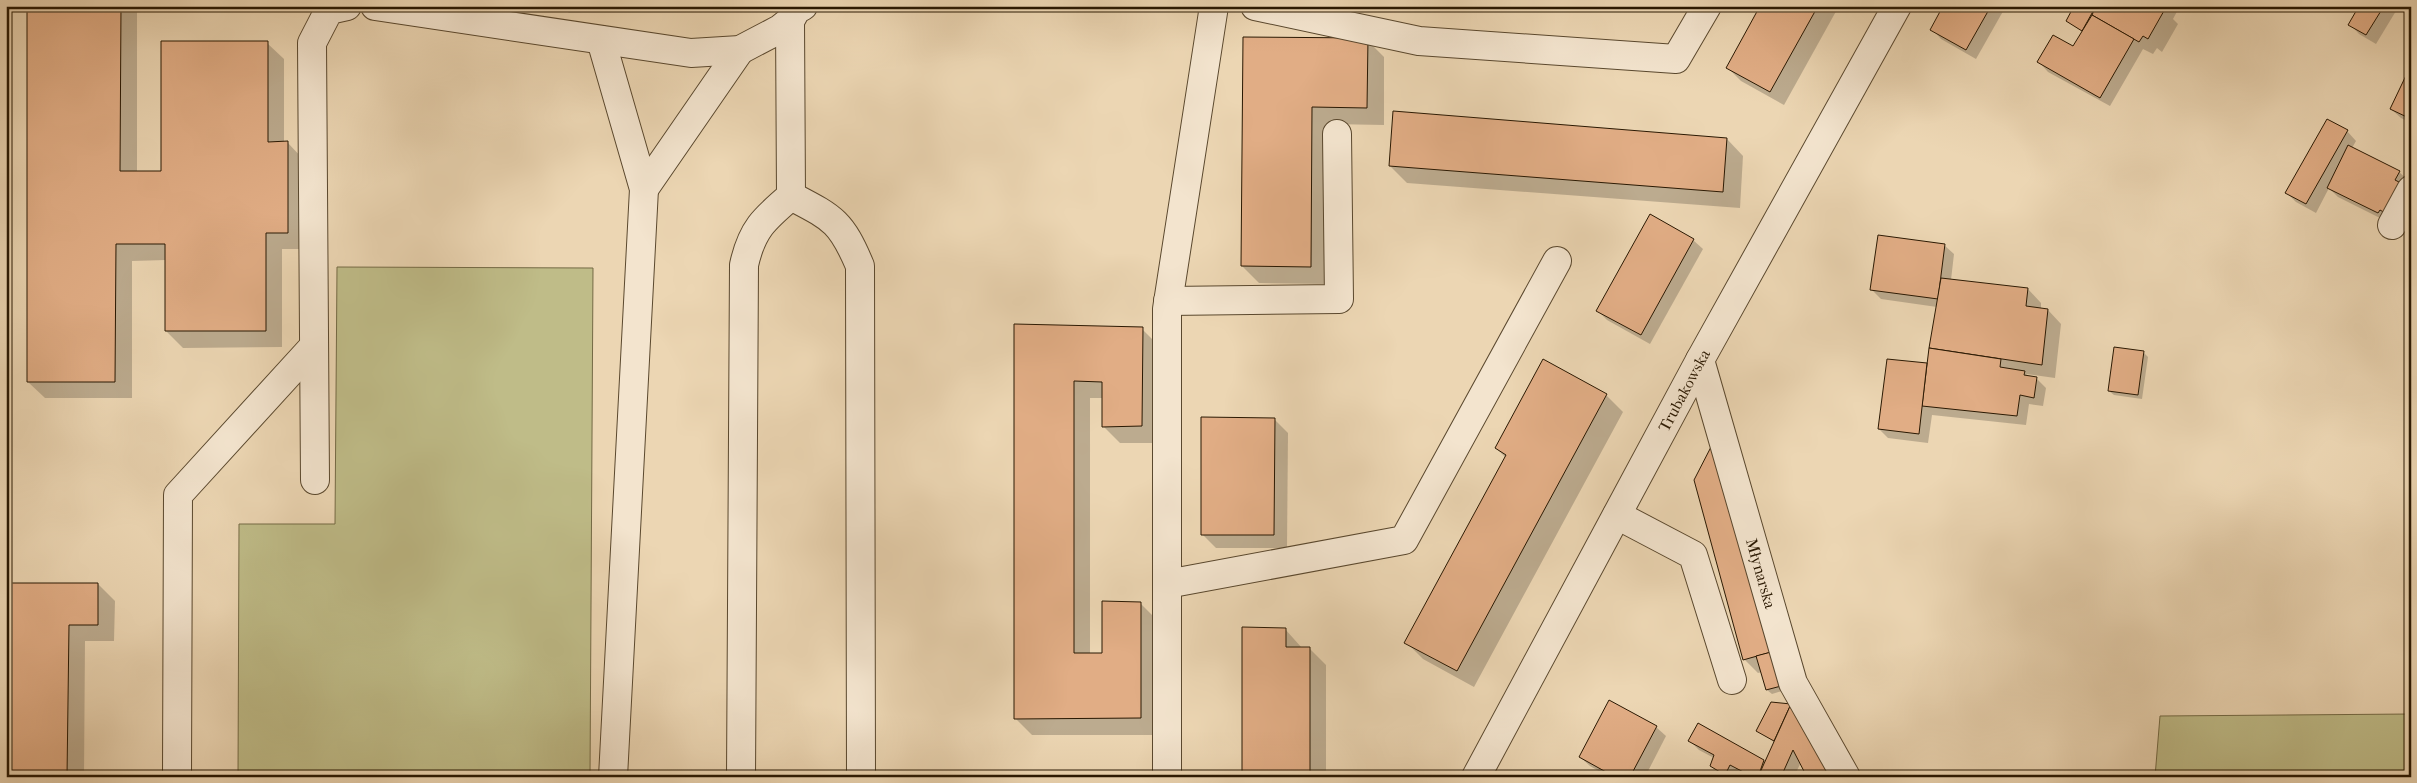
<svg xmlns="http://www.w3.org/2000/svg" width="2417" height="783" font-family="'IM FELL French Canon',serif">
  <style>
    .green { fill: #bfbc88; stroke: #746a45 }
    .shadow { fill: #0003 }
    .building { fill: #e1ad85; stroke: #291802 }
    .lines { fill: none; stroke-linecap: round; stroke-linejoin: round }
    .minor-casing { stroke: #5a482e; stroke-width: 30 }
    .minor { stroke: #f3e4ce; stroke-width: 28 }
    .labels { text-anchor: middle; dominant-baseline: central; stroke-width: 5; stroke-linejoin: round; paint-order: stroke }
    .street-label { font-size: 16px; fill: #291802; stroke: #f3e4ce }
  </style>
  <rect width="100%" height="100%" fill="#ecd6b3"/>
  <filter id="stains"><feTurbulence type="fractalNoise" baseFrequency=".004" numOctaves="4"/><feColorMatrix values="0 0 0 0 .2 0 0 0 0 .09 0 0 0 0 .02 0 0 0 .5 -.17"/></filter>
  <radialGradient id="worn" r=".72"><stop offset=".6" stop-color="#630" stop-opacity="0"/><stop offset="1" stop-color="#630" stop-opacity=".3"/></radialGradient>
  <!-- green -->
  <g class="green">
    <path d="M 337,267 L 593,268 L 590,777 L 238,777 L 239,524 L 335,524 Z"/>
    <path d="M 2411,714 L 2411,777 L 2155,777 L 2160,716 Z"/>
  </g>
  <!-- shadow -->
  <g class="shadow">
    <path d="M 29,6 L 137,6 L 137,172 L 162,172 L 267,43 L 284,59 L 284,143 L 288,143 L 304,160 L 304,249 L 282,249 L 282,347 L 183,348 L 166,331 L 166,260 L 132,261 L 132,398 L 45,398 L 28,382 Z"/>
    <path d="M 562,6 L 761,6 L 761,12 L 569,13 Z"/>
    <path d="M 1762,6 L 1839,6 L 1784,105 L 1741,81 L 1728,68 Z"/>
    <path d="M 1945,6 L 2006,6 L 1976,59 L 1941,39 L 1932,29 Z"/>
    <path d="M 2075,6 L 2180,6 L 2173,19 L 2178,24 L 2162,52 L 2157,48 L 2153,54 L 2143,49 L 2110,106 L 2048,72 L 2039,62 L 2074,48 L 2083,32 L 2067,21 Z"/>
    <path d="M 2361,6 L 2399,6 L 2376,44 L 2359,34 L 2350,24 Z"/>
    <path d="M 1245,38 L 1367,40 L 1384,57 L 1384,125 L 1329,124 L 1327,284 L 1259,283 L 1242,266 Z"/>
    <path d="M 2411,68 L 2411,123 L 2401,118 L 2391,109 Z"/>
    <path d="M 2347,131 L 2356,141 L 2352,148 L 2399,172 L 2409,181 L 2388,222 L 2338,197 L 2329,188 L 2316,213 L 2296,202 L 2286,192 Z"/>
    <path d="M 1727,139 L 1743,156 L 1740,208 L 1407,183 L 1390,166 Z"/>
    <path d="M 1693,240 L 1703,249 L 1650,344 L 1607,320 L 1598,311 Z"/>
    <path d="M 1944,245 L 1954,254 L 1951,280 L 2028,289 L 2041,303 L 2041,309 L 2048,310 L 2061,324 L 2055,378 L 2026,374 L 2029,377 L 2036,378 L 2046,388 L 2043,406 L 2029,404 L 2026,425 L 1932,415 L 1928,443 L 1888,438 L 1879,429 L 1888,360 L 1928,364 L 1937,307 L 1881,299 L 1872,290 Z"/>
    <path d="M 1015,326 L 1142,329 L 1159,346 L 1159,443 L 1120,443 L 1103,426 L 1103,398 L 1090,398 L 1090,654 L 1104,654 L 1140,603 L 1157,620 L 1157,735 L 1032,735 L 1015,718 Z"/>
    <path d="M 2143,352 L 2148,357 L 2142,399 L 2114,395 L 2109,391 Z"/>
    <path d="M 1606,395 L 1623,412 L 1474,687 L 1423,659 L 1406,642 L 1506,458 L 1496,448 Z"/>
    <path d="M 1274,419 L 1288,433 L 1287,548 L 1216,548 L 1202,534 Z"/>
    <path d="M 1696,480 L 1788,689 L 1772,694 L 1767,690 L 1762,672 L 1758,673 L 1744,659 Z"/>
    <path d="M 6,584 L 98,584 L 115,601 L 114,641 L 85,641 L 84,777 L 6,777 Z"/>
    <path d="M 1285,629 L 1302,648 L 1309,648 L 1326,665 L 1326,777 L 1243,777 Z"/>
    <path d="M 1772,703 L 1791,706 L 1833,777 L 1808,777 L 1801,762 L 1794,777 L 1746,777 L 1740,774 L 1738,777 L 1724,777 L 1711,765 L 1714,758 L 1699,750 L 1689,740 L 1698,724 L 1765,761 L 1774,742 L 1757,730 Z"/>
    <path d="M 1656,727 L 1666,736 L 1645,777 L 1609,777 L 1590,766 L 1580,757 Z"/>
  </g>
  <!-- building -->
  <g class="building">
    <path d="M 27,6 L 121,6 L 120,171 L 161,171 L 161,41 L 268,41 L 268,142 L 288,141 L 288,233 L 266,233 L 266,331 L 165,331 L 165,244 L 116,244 L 115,382 L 27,382 Z"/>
    <path d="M 1760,6 L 1818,6 L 1770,92 L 1726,68 Z"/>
    <path d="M 1943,6 L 1991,6 L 1966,50 L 1930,30 Z"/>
    <path d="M 2074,6 L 2096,6 L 2082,31 L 2066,21 Z"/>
    <path d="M 2096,6 L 2160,6 L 2165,9 L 2148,39 L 2143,36 L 2139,42 L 2092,15 Z"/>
    <path d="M 2359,6 L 2384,6 L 2366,35 L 2348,25 Z"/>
    <path d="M 2092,15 L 2134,39 L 2100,98 L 2037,62 L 2053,35 L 2073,46 Z"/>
    <path d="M 1243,37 L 1368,38 L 1367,108 L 1312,107 L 1311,267 L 1241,266 Z"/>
    <path d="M 2411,65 L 2411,119 L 2390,109 Z"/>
    <path d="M 1393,111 L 1727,138 L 1723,192 L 1389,166 Z"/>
    <path d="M 2327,119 L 2348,130 L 2306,204 L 2285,193 Z"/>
    <path d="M 2348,145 L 2400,171 L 2395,180 L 2403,184 L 2387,214 L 2380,210 L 2378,213 L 2327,188 Z"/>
    <path d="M 1650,214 L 1694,239 L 1641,335 L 1596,311 Z"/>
    <path d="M 1878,235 L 1945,244 L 1938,299 L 1870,290 Z"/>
    <path d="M 1941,278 L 2028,288 L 2026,306 L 2048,309 L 2042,365 L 1929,348 Z"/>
    <path d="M 1014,324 L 1143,327 L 1142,426 L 1102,427 L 1102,382 L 1074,381 L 1074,653 L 1102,653 L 1102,601 L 1141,602 L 1141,718 L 1014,719 Z"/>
    <path d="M 2114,347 L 2144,351 L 2138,395 L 2108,391 Z"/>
    <path d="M 1929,348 L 2001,359 L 2000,367 L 2025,371 L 2024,375 L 2037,377 L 2034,398 L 2020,395 L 2017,416 L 1922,406 Z"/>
    <path d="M 1543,359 L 1607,394 L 1457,671 L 1404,643 L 1506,455 L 1495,448 Z"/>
    <path d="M 1887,359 L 1927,363 L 1919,434 L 1878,429 Z"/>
    <path d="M 1201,417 L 1275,418 L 1274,535 L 1201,535 Z"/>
    <path d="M 1712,445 L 1775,651 L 1743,660 L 1694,480 Z"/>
    <path d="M 6,583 L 98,583 L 98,625 L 69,625 L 67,777 L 6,777 Z"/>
    <path d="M 1242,627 L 1286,628 L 1286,647 L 1310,647 L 1310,777 L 1242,777 Z"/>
    <path d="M 1775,651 L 1785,685 L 1766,690 L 1756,656 Z"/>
    <path d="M 1609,700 L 1657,726 L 1630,777 L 1615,777 L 1579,757 Z"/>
    <path d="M 1771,702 L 1791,704 L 1774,741 L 1756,731 Z"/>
    <path d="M 1791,704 L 1830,777 L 1807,777 L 1793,750 L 1781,777 L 1758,777 Z"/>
    <path d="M 1698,723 L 1764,760 L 1758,777 L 1753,777 L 1730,765 L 1725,775 L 1710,766 L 1714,755 L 1688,741 Z"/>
  </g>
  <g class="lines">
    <defs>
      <g id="minor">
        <path d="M 375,6 L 691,53 L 740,50 L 780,29 L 790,21 L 796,10 L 803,6"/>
        <path d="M 1255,6 L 1419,41 L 1676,59 L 1707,6"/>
        <path d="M 601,40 L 644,189 L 613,777"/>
        <path d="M 644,189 L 740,50"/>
        <path d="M 791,196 C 833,218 841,221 860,266 L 861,777"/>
        <path d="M 2392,225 L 2411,190"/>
        <path d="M 1168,301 L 1339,299 L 1337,134"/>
        <path id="s1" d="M 1700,360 L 1793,683 L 1846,777"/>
        <path d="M 315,480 L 312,43 L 329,10 L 347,6"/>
        <path d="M 1617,515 L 1693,555 L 1732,680"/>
        <path d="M 1167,584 L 1404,540 L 1557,261"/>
        <path d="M 177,777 L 178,495 L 314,346"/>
        <path d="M 741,777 L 744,265 C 752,229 764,219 791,196 L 790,21"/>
        <path d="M 1167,777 L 1167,309 L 1214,6"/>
        <path id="s2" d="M 1476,777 L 1700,360 L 1897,6"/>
      </g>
    </defs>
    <!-- minor casing -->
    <use href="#minor" class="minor-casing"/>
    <!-- minor -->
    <use href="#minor" class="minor"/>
  </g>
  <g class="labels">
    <!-- street labels -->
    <g class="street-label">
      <text stroke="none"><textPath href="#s2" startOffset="439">Trubakowska</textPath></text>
      <text stroke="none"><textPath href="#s1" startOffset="222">Młynarska</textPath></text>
    </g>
  </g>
  <!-- margin -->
  <rect width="2417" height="783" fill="none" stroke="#ecd6b3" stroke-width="25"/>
  <rect x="8" y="8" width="2402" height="768" fill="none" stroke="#291802" stroke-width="2.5"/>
  <rect x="12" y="12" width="2392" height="758" fill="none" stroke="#291802"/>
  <rect width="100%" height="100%" filter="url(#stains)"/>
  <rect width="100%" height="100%" fill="url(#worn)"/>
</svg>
